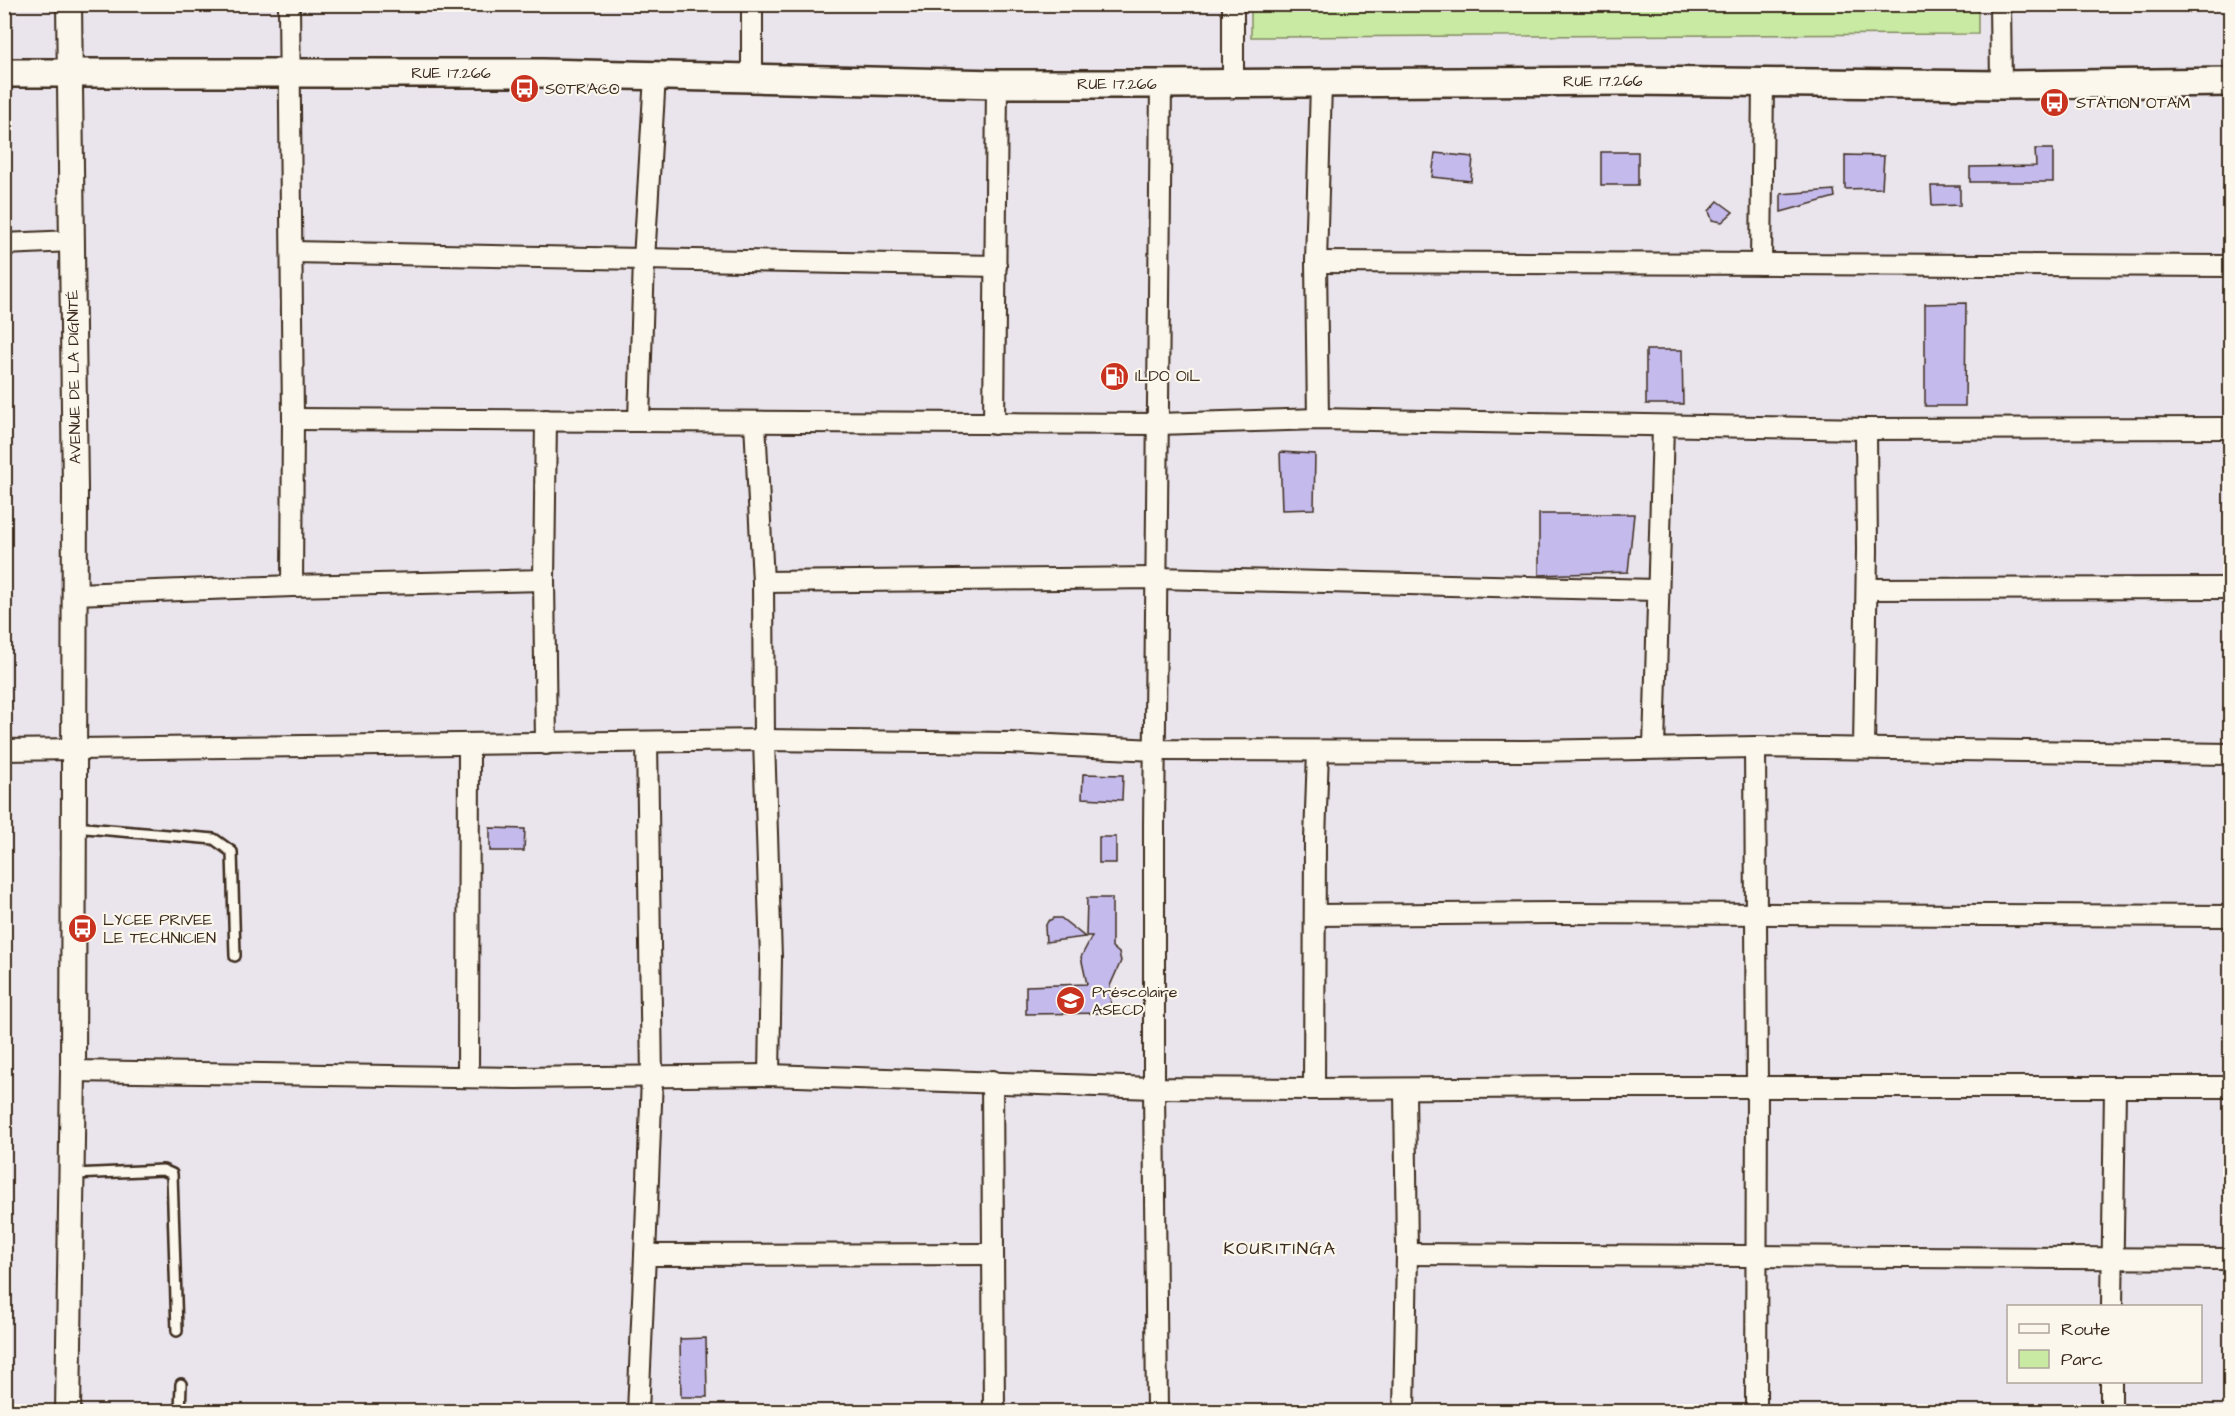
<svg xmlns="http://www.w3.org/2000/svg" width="2235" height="1416" font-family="'Architects Daughter',sans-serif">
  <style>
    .green { fill: #c9eaa3; stroke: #828a60; stroke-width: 1.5 }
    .building { fill: #c4baec; stroke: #3b2a1e; stroke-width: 1.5 }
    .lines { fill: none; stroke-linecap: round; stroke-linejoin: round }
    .service-casing { stroke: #3b2a1e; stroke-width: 14 }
    .minor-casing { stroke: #3b2a1e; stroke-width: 24 }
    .tertiary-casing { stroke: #3b2a1e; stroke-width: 28 }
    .secondary-casing { stroke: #3b2a1e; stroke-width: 32 }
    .service { stroke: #fbf7ec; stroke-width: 9 }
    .minor { stroke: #fbf7ec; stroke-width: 20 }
    .tertiary { stroke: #fbf7ec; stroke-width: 24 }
    .secondary { stroke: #fbf7ec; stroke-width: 27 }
    .labels { text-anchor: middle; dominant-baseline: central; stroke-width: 4.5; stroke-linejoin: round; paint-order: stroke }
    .street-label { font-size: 16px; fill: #3b2a1e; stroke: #fbf7ec }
    .poi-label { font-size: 16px; fill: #3b2a1e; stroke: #fbf7ec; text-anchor: start }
    .neighbourhood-label { font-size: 18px; letter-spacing: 1.5px; fill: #3b2a1e; stroke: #fbf7ec }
  </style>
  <rect width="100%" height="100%" fill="#eae5ec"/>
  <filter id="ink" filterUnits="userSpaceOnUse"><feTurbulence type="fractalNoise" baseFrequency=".0167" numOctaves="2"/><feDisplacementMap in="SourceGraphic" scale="12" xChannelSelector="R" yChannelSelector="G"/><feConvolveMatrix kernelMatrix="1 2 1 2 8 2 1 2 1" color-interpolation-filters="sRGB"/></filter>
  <g filter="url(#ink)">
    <!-- green -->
    <path class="green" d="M 1251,5 L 1978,4 L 1978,34 L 1251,37 Z"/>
    <!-- building -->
    <g class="building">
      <path d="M 2035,149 L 2053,149 L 2053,182 L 1970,182 L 1970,167 L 2036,166 Z"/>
      <rect x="1601" y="152" width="37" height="33"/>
      <path d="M 1435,153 L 1473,157 L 1471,181 L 1432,177 Z"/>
      <path d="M 1845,155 L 1884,156 L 1882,188 L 1845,189 Z"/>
      <path d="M 1931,186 L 1960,186 L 1960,205 L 1932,206 Z"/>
      <path d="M 1834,190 L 1835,197 L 1781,212 L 1781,194 Z"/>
      <path d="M 1718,201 L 1733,212 L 1722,222 L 1712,220 L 1709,211 Z"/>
      <path d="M 1966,303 L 1965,406 L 1925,406 L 1925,304 Z"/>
      <path d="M 1646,350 L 1682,350 L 1683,404 L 1646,404 Z"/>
      <path d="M 1280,452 L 1315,454 L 1314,509 L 1282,510 Z"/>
      <path d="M 1539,514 L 1634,514 L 1628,572 L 1539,575 Z"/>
      <path d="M 1083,774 L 1123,775 L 1122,800 L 1082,798 Z"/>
      <path d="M 490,828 L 525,829 L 524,851 L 490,851 Z"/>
      <rect x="1099" y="837" width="17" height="26"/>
      <path d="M 1087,898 L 1112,898 L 1112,947 L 1119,953 L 1121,961 L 1110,986 L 1111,1013 L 1026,1014 L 1026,986 L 1087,984 L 1081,957 L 1092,936 L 1086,936 Z"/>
      <path d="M 1054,918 L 1061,918 L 1085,937 L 1046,942 L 1045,927 L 1048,921 Z"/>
      <path d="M 706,1338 L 707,1397 L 681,1397 L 680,1339 Z"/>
    </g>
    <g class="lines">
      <defs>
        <g id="service">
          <path d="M 74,827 L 214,839 L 232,852 L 235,956"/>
          <path d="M 74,1174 L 163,1170 L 172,1174 L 177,1331"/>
          <path d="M 180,1412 L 181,1384"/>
        </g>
        <g id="minor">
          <path d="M 752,4 L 752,77"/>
          <path d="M 2000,4 L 2001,85"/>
          <path d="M 1233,85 L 1233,4"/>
          <path d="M 4,244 L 72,241"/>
          <path d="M 292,252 L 996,266"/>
          <path d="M 1316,262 L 2230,266"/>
          <path d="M 1761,264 L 1763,83"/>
          <path d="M 293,419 L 1158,424 L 1318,419 L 1866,429 L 2230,428"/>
          <path d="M 1318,419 L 1316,262 L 1321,84"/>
          <path d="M 639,420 L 644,260 L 655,76"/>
          <path d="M 755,422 L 763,582 L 764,740 L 771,958 L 769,1075"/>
          <path d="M 994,424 L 997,84"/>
          <path d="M 544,580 L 546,744"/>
          <path d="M 763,582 L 1157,578 L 1657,590"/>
          <path d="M 292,586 L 544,580 L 546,420"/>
          <path d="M 1867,589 L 2230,588"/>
          <path d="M 75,594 L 292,586 L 293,419 L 289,4"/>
          <path d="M 647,742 L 652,1078 L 645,1255 L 992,1254"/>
          <path d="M 1755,747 L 1757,1086 L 1756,1412"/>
          <path d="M 1654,748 L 1663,426"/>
          <path d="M 1864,748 L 1867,550 L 1866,429"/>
          <path d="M 4,750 L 764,740 L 1009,743 L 1155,750 L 1527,751 L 1755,747 L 2230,754"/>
          <path d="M 1315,915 L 1560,913 L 2230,916"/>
          <path d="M 73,1071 L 516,1078 L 769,1075 L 1154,1088 L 1314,1089 L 1585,1087 L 2230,1087"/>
          <path d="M 468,1077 L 469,745"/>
          <path d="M 992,1081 L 994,1412"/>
          <path d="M 1314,1089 L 1315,840 L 1318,751"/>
          <path d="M 1407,1254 L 2230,1259"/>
          <path d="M 2112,1306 L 2115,1088"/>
          <path d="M 638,1412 L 645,1255"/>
          <path d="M 1157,1412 L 1154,1088 L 1154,826 L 1161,84"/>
          <path d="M 1404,1412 L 1407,1254 L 1405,1089"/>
          <path d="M 2111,1412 L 2111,1382"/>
        </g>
        <path id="tertiary" d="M 68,1412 L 73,1071 L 75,489 L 69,4"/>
        <g id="secondary">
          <path id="s1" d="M 4,73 L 542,73 L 997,84 L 1161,84 L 1630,81 L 2001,85 L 2230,82"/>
        </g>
      </defs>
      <!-- service casing -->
      <use href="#service" class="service-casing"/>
      <!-- minor casing -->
      <use href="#minor" class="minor-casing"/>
      <!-- tertiary casing -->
      <use href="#tertiary" class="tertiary-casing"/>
      <!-- secondary casing -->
      <use href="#secondary" class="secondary-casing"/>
      <!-- service -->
      <use href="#service" class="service"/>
      <!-- minor -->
      <use href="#minor" class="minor"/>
      <!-- tertiary -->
      <use href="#tertiary" class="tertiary"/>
      <!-- secondary -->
      <use href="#secondary" class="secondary"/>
    </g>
  </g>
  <!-- icons -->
  <defs>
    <symbol id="bus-disc" viewBox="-11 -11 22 22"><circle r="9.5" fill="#c8321e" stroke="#fbf7ec"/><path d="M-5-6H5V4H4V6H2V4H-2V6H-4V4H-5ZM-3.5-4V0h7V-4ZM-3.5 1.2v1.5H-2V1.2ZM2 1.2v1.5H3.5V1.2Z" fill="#fff"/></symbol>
    <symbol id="fuel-disc" viewBox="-11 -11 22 22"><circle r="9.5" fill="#c8321e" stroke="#fbf7ec"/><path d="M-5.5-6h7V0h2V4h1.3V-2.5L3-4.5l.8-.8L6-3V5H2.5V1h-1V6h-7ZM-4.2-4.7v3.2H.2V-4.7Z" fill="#fff"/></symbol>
    <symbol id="school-disc" viewBox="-11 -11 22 22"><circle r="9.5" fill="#c8321e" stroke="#fbf7ec"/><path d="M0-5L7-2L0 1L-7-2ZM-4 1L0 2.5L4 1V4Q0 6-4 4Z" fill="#fff"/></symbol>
  </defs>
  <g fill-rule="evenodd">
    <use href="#bus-disc" x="508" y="72" width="33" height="33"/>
    <use href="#bus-disc" x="2038" y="86" width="33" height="33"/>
    <use href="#fuel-disc" x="1098" y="360" width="33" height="33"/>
    <use href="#bus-disc" x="66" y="912" width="33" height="33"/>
    <use href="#school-disc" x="1054" y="984" width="33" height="33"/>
  </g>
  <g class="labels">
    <!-- street labels -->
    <g class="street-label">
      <text stroke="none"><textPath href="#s1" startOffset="447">RUE 17.266</textPath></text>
      <text stroke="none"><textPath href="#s1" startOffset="1599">RUE 17.266</textPath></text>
      <text stroke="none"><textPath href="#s1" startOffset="1113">RUE 17.266</textPath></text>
      <text transform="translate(74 377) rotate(-91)">AVENUE DE LA DIGNITÉ</text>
    </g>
    <!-- poi labels -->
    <g class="poi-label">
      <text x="545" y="89">SOTRACO</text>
      <text x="2076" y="103">STATION OTAM</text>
      <text x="1135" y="376">ILDO OIL</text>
      <text x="103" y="920">LYCEE PRIVEE<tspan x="103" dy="18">LE TECHNICIEN</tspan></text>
      <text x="1092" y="992">Préscolaire<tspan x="1092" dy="18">ASECD</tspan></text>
    </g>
    <!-- neighbourhood labels -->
    <g class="neighbourhood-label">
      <text x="1280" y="1248">KOURITINGA</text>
    </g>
  </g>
  <!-- margin -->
  <rect width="2235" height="1416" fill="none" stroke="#fbf7ec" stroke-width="24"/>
  <rect x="12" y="12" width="2211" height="1392" fill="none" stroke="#3b2a1e" stroke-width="2" filter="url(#ink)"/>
  <!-- legend -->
  <rect x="2007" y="1305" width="195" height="78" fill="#fbf7ec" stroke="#aea59a" stroke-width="1.5"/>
  <rect x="2019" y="1324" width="30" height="9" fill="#fbf7ec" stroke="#aea59a" stroke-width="1.5"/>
  <text x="2061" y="1335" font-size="18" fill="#3b2a1e">Route</text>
  <rect x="2019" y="1350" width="30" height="18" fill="#c9eaa3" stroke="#aea59a" stroke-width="1.5"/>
  <text x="2061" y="1365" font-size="18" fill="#3b2a1e">Parc</text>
</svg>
